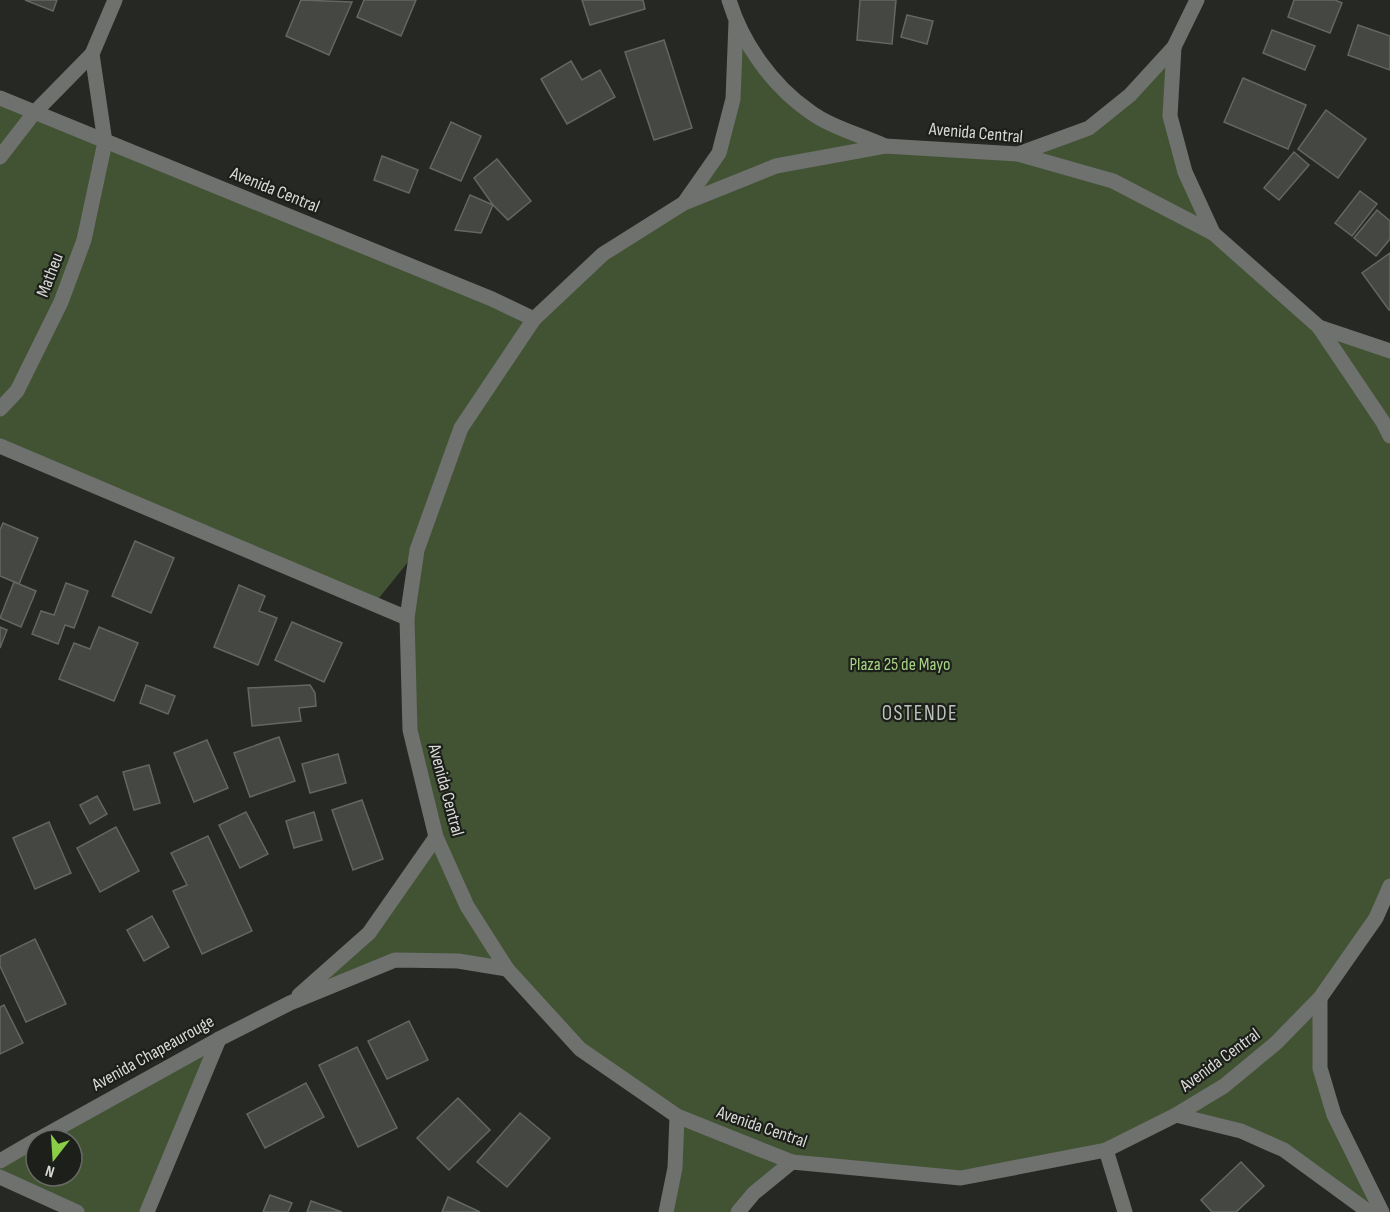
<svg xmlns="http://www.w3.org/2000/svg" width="1390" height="1212" font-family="'Sofia Sans Condensed',sans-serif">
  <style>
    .green { fill: #425334 }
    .building { fill: #444742; stroke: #636761; stroke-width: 1.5 }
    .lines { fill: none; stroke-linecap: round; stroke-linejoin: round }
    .minor { stroke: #6f716e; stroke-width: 15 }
    .labels { text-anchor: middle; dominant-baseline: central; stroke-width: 4.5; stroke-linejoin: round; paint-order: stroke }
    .street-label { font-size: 18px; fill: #dadbd8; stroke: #1c1f1a }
    .park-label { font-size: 18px; fill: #a7d384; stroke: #1c1f1a }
    .quarter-label { font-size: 21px; letter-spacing: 1.5px; fill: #bec2bc; stroke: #1c1f1a }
  </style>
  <rect width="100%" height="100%" fill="#262824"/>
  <!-- green -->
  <g class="green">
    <path d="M 736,22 L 810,112 L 885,146 L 1018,154 L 1089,128 L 1174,47 L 1170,116 L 1185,172 L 1224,242 L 1319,327 L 1390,351 L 1390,882 L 1320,998 L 1320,1068 L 1382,1212 L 1284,1150 L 1176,1115 L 1106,1150 L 961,1178 L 792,1162 L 738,1212 L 666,1212 L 677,1116 L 580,1049 L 508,969 L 395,960 L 290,1003 L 369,933 L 436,837 L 415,766 L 407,618 L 416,552 L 375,603 L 0,446 L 0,98 L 534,319 L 603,254 L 684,203 L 719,153 Z"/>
    <path d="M 219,1039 L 147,1212 L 77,1212 L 0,1177 L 0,1161 L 36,1140 L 36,1176 L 72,1176 L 72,1140 L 37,1140 Z"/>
  </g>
  <!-- building -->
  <g class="building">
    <path d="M 25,0 L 57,0 L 53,11 Z"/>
    <path d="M 301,0 L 352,2 L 329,55 L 286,36 Z"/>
    <path d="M 364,0 L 416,0 L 401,36 L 357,17 Z"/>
    <path d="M 582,0 L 643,0 L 645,9 L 590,25 Z"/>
    <path d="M 860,0 L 896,0 L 892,44 L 857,40 Z"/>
    <path d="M 1294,0 L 1335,0 L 1342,3 L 1330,33 L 1288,17 Z"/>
    <path d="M 907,15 L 933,21 L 927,44 L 901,37 Z"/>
    <path d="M 1358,25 L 1390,36 L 1390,70 L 1348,55 Z"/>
    <path d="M 1272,30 L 1315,46 L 1305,70 L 1263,53 Z"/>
    <path d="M 664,40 L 692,128 L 654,140 L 625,52 Z"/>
    <path d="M 571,61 L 582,80 L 600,70 L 615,97 L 567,124 L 541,79 Z"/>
    <path d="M 1243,78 L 1306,105 L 1288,149 L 1224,122 Z"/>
    <path d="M 1326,110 L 1366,139 L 1338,178 L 1298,149 Z"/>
    <path d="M 451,122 L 481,136 L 461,181 L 430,168 Z"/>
    <path d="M 1294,152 L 1309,165 L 1279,200 L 1264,188 Z"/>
    <path d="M 382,156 L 418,170 L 409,193 L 374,180 Z"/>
    <path d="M 497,159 L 531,201 L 508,220 L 493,205 L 474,178 Z"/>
    <path d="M 1360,191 L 1377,204 L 1352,236 L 1335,223 Z"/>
    <path d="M 470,195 L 493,205 L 481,233 L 455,230 Z"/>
    <path d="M 1377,210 L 1390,221 L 1390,239 L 1376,256 L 1354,238 Z"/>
    <path d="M 1390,253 L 1390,310 L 1389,310 L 1362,273 Z"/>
    <path d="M 3,523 L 38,538 L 19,584 L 0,576 L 0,530 Z"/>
    <path d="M 135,541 L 174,558 L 151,613 L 112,596 Z"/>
    <path d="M 14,582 L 36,591 L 21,627 L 0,618 Z"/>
    <path d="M 66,583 L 88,591 L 74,628 L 65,625 L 58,644 L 32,634 L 41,611 L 54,615 Z"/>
    <path d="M 239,585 L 265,596 L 259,611 L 277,618 L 258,665 L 214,647 Z"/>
    <path d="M 292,622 L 342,643 L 324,682 L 275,660 Z"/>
    <path d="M 0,627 L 7,630 L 0,648 Z"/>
    <path d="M 99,627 L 138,643 L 114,701 L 59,679 L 74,643 L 90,649 Z"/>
    <path d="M 146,685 L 175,696 L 168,714 L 140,703 Z"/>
    <path d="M 310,685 L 315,693 L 316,706 L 299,708 L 301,721 L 252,726 L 248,688 Z"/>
    <path d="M 279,737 L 295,781 L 250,797 L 234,753 Z"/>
    <path d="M 207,740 L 228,788 L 194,802 L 174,753 Z"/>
    <path d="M 338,754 L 346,783 L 310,793 L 302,764 Z"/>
    <path d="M 149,765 L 160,803 L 134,810 L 123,772 Z"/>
    <path d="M 97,796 L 107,814 L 90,824 L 80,805 Z"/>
    <path d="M 362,800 L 383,859 L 353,870 L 332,810 Z"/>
    <path d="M 246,812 L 268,854 L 240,868 L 219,825 Z"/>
    <path d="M 314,812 L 322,840 L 294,848 L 286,821 Z"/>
    <path d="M 49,822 L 71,873 L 35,889 L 13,838 Z"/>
    <path d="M 116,827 L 139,871 L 100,892 L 77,848 Z"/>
    <path d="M 208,836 L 252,931 L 202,954 L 173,891 L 187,885 L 171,853 Z"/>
    <path d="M 152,916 L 169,947 L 144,961 L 127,930 Z"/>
    <path d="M 35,939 L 66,1004 L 26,1022 L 0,966 L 0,956 Z"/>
    <path d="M 4,1005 L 23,1043 L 0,1054 L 0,1007 Z"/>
    <path d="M 409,1021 L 428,1060 L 387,1079 L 368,1041 Z"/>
    <path d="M 357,1047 L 397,1128 L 358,1147 L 319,1065 Z"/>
    <path d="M 306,1083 L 324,1117 L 265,1148 L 247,1114 Z"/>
    <path d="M 458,1098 L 490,1130 L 449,1170 L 417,1138 Z"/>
    <path d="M 520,1113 L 550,1138 L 507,1187 L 477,1162 Z"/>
    <path d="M 1241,1162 L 1264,1186 L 1236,1212 L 1212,1212 L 1201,1200 Z"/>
    <path d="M 270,1195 L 292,1203 L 288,1212 L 263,1212 Z"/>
    <path d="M 448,1197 L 480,1212 L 442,1212 Z"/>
    <path d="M 311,1201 L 342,1212 L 307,1212 Z"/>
  </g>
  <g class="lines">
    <!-- minor -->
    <g class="minor">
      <path d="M 729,0 C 742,43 772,85 809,111 C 830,127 861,135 885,146"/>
      <path d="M 1174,47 L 1170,116 L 1185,172 L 1213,233"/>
      <path d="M 0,98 L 492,299 L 534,319"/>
      <path d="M 1018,154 L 1089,128 L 1130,95 L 1174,47 L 1197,0"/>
      <path d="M 0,157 L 34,113 L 92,54 L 115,0"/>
      <path d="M 684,203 L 719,153 L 733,99 L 736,22"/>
      <path d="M 1319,327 L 1390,351"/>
      <path d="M 0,409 L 17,391 L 61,302 L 84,240 L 105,142 L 92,54"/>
      <path d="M 1390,436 L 1383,422 L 1319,327 L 1213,233 L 1113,181 L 1018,154 L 885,146 L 776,166 L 684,203 L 603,254 L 534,319 L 461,428 L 417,550 L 407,618 L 410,730 L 436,837 L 467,906 L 507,969 L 580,1049 L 677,1116 L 792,1162 L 961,1178 L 1106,1150 L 1176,1115 L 1224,1086 L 1276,1043 L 1320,998 L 1376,918 L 1390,886"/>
      <path d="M 0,446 L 407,618"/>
      <path d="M 299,995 L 369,933 L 436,837"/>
      <path d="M 1320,998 L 1320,1068 L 1334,1115 L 1382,1212"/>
      <path d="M 1176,1115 L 1241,1131 L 1284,1150 L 1369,1212"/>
      <path d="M 37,1140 L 219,1039 L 290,1003 L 395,960 L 458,961 L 507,969"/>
      <path d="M 1106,1150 L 1125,1212"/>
      <path d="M 0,1161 L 36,1140"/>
      <path d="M 0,1177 L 77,1212"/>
      <path d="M 147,1212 L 219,1039"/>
      <path d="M 666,1212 L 675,1168 L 677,1116"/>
      <path d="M 738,1212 L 754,1193 L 792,1162"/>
    </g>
  </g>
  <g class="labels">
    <!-- street labels -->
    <g class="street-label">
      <text transform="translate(976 133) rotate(5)">Avenida Central</text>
      <text transform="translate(275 190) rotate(22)">Avenida Central</text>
      <text transform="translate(50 275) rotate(-69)">Matheu</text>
      <text transform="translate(446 790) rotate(75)">Avenida Central</text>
      <text transform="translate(153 1053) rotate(-29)">Avenida Chapeaurouge</text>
      <text transform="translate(1220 1060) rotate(-36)">Avenida Central</text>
      <text transform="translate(762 1127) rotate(19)">Avenida Central</text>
    </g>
    <!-- park labels -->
    <g class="park-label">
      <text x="900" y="664">Plaza 25 de Mayo</text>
    </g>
    <!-- quarter labels -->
    <g class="quarter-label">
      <text x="920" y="713">OSTENDE</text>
    </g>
  </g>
  <!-- north arrow -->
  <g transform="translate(54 1158) rotate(197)"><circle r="28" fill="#1c1f1a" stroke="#686a66" stroke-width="1.5"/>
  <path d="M0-4.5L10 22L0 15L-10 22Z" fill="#8ace47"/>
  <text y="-9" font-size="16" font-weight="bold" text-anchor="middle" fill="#dadbd8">N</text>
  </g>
</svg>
